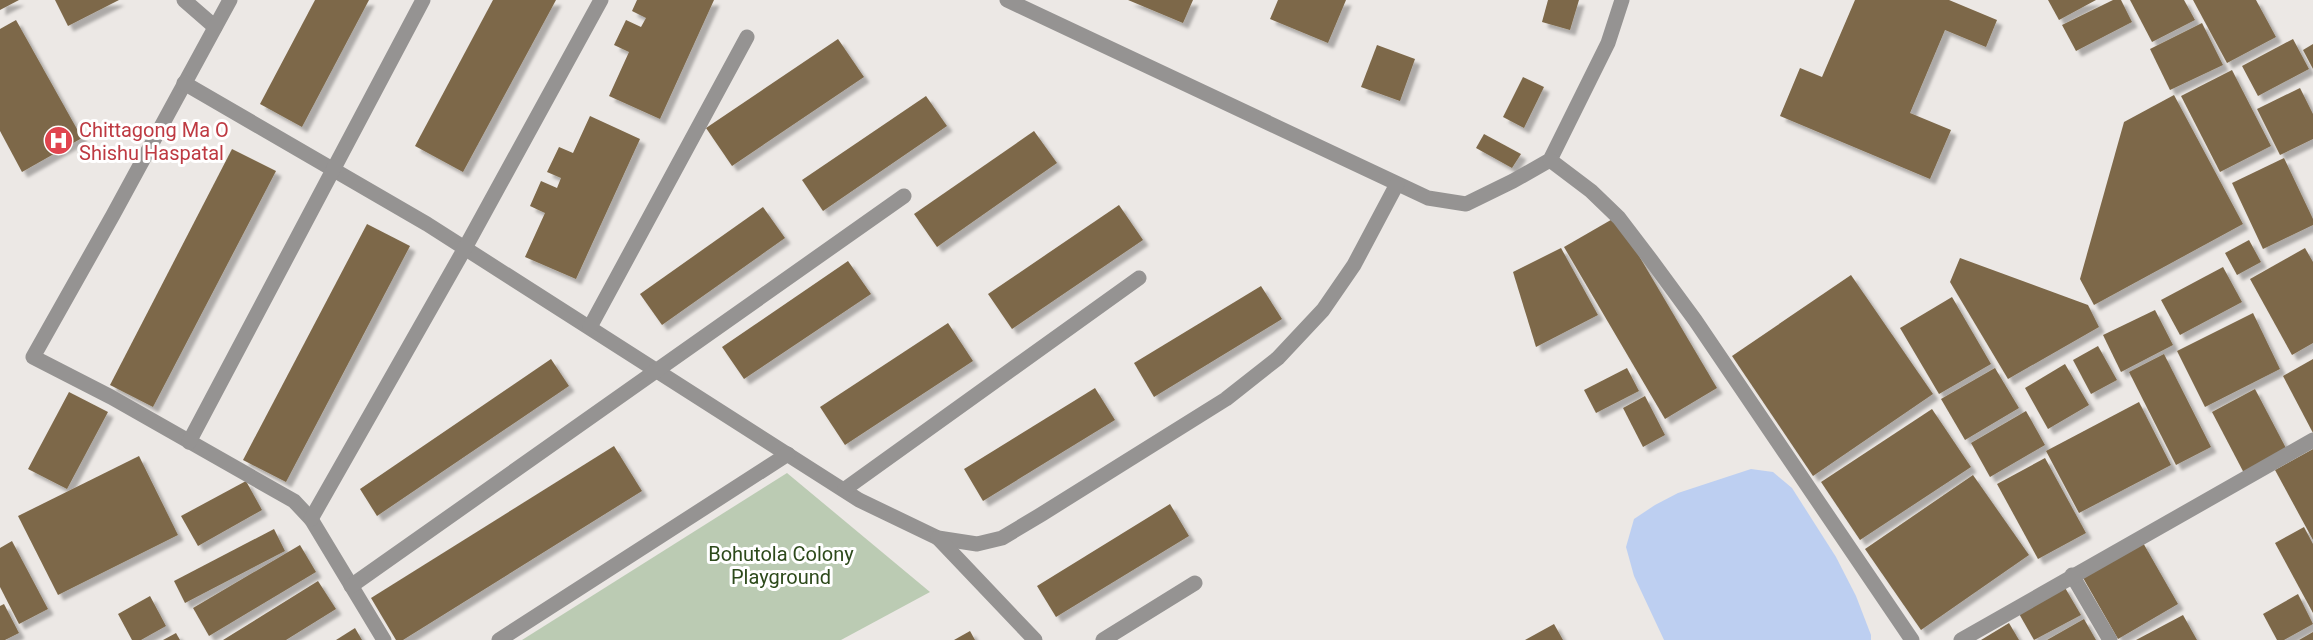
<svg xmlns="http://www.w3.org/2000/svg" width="2313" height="640" font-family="Roboto,sans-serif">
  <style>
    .green { fill: #bbcbb3 }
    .water { fill: #bdcff1 }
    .building { fill: #7d6849; filter: url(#shadow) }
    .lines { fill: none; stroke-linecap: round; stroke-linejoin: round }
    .lane { stroke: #959392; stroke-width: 15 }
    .street { stroke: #959392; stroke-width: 15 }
    .labels { text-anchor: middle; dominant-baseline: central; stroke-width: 6; stroke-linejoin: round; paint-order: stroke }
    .health-label { font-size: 20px; fill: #be3a42; stroke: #fff; text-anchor: start }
    .park-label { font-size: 20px; fill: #2d4a1b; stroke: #fff }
  </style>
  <defs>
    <filter id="shadow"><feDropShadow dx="5.5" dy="5.5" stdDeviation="1.5" flood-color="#0004"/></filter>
  </defs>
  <rect width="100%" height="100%" fill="#ece8e5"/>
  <!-- green -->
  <path class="green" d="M 787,473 L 930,592 L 841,640 L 522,640 Z"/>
  <!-- water -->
  <path class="water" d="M 1751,469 L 1773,472 L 1792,488 L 1836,557 L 1856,596 L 1871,635 L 1871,640 L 1664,640 L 1634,576 L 1626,547 L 1634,519 L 1655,505 L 1678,493 Z"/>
  <!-- building -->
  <g class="building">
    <path d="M 0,0 L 19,0 L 0,10 Z"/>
    <path d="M 55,0 L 119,0 L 68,26 Z"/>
    <path d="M 315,0 L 369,0 L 302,127 L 260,104 Z"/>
    <path d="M 493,0 L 556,0 L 463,172 L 415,146 Z"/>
    <path d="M 637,0 L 714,0 L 660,119 L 609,96 L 629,52 L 614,45 L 626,20 L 641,27 L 646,18 L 632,11 Z"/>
    <path d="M 1128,0 L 1193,0 L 1183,23 Z"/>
    <path d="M 1278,0 L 1346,0 L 1328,43 L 1270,19 Z"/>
    <path d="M 1548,0 L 1579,0 L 1570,30 L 1542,22 Z"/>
    <path d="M 1855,0 L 1949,0 L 1997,20 L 1986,47 L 1945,30 L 1910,113 L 1951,130 L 1930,179 L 1780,116 L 1800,68 L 1822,77 Z"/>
    <path d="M 2048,0 L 2096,0 L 2059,20 Z"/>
    <path d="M 2113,0 L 2121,0 L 2132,22 L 2076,51 L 2062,25 Z"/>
    <path d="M 2130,0 L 2184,0 L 2195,20 L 2152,42 Z"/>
    <path d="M 2193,0 L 2256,0 L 2276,37 L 2227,63 Z"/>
    <path d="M 16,20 L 82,138 L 22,172 L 0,131 L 0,29 Z"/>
    <path d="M 2202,23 L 2223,65 L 2170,90 L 2150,49 Z"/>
    <path d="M 838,39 L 864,77 L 732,166 L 706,128 Z"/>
    <path d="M 2293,39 L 2309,69 L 2258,96 L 2242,66 Z"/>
    <path d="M 2313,44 L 2313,69 L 2303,50 Z"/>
    <path d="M 1377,45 L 1415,59 L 1400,101 L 1361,87 Z"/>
    <path d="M 2232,70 L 2271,146 L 2220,172 L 2181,96 Z"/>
    <path d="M 1523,77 L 1544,87 L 1524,128 L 1503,117 Z"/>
    <path d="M 2300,88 L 2313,114 L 2313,139 L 2280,155 L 2257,109 Z"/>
    <path d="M 2174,95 L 2243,224 L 2094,305 L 2080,279 L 2124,122 Z"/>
    <path d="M 926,96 L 947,126 L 823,211 L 802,180 Z"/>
    <path d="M 590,116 L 640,139 L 576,279 L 525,257 L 545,213 L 530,206 L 541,181 L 557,188 L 561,178 L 547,172 L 559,147 L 573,153 Z"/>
    <path d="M 1034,131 L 1057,163 L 937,247 L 914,214 Z"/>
    <path d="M 1484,134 L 1521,154 L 1512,168 L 1476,148 Z"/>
    <path d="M 232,149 L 276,171 L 153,407 L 110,385 Z"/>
    <path d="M 2284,158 L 2313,219 L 2313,225 L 2263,249 L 2232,183 Z"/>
    <path d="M 1119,205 L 1143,240 L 1012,329 L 988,294 Z"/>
    <path d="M 763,207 L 785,238 L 662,325 L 640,294 Z"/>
    <path d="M 1616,217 L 1717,388 L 1665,419 L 1564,247 Z"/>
    <path d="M 367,224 L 410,246 L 286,482 L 243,460 Z"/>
    <path d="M 2249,240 L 2261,262 L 2237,275 L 2225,253 Z"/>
    <path d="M 1561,248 L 1598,315 L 1536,347 L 1513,272 Z"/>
    <path d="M 2305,248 L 2313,262 L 2313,343 L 2292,355 L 2250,279 Z"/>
    <path d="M 1960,258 L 2088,305 L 2099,327 L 2008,379 L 1950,282 Z"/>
    <path d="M 848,261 L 871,294 L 744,379 L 722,347 Z"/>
    <path d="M 2223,267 L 2242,302 L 2180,335 L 2161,300 Z"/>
    <path d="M 1851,275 L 1933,394 L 1813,476 L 1732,356 Z"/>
    <path d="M 1261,286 L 1282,319 L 1154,397 L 1134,363 Z"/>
    <path d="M 1952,297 L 1991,364 L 1939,394 L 1900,328 Z"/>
    <path d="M 2155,310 L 2173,345 L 2121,372 L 2103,335 Z"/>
    <path d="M 2253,313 L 2280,369 L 2205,407 L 2177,351 Z"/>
    <path d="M 948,323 L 973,361 L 845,445 L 820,407 Z"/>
    <path d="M 2098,346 L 2117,380 L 2091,394 L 2073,360 Z"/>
    <path d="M 2164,354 L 2211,447 L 2176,465 L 2129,372 Z"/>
    <path d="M 551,359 L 569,386 L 377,516 L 360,489 Z"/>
    <path d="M 2313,359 L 2313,433 L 2283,376 Z"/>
    <path d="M 2065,364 L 2089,405 L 2048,429 L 2025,388 Z"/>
    <path d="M 1627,368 L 1639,391 L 1596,413 L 1584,390 Z"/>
    <path d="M 1995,368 L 2019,408 L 1965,440 L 1941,399 Z"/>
    <path d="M 1095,388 L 1115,420 L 983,501 L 964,469 Z"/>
    <path d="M 2255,389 L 2288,452 L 2245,475 L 2212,412 Z"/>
    <path d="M 69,392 L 108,412 L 67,489 L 28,469 Z"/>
    <path d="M 1645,396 L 1665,435 L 1643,447 L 1623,408 Z"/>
    <path d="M 2139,402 L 2171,465 L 2079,513 L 2046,451 Z"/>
    <path d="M 1932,409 L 1971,467 L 1860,540 L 1821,482 Z"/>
    <path d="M 2026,411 L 2045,445 L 1990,477 L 1971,443 Z"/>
    <path d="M 614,446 L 642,491 L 403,640 L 396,640 L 371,598 Z"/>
    <path d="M 2313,449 L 2313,540 L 2275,470 Z"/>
    <path d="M 139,456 L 178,535 L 58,595 L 18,516 Z"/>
    <path d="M 2045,458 L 2086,533 L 2038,559 L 1997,484 Z"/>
    <path d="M 1973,475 L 2029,555 L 1921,630 L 1865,549 Z"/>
    <path d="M 246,481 L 262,510 L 198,546 L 181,516 Z"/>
    <path d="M 1170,504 L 1189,536 L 1056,617 L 1037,586 Z"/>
    <path d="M 2304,527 L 2313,544 L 2313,613 L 2275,543 Z"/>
    <path d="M 274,529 L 285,551 L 185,603 L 174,581 Z"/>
    <path d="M 12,541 L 48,609 L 19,624 L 0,587 L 0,548 Z"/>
    <path d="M 2142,541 L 2178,604 L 2118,639 L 2082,576 Z"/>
    <path d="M 300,545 L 316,572 L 209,636 L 193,608 Z"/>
    <path d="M 318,581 L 336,609 L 286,640 L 223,640 Z"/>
    <path d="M 2064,586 L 2081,615 L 2034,640 L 2018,612 Z"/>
    <path d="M 2298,594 L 2313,624 L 2284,640 L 2277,640 L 2263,614 Z"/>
    <path d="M 150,596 L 166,626 L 141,640 L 132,640 L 118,614 Z"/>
    <path d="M 4,604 L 19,633 L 5,640 L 0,640 L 0,606 Z"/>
    <path d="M 2183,615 L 2197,640 L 2136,640 Z"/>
    <path d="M 2084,619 L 2096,640 L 2047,640 Z"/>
    <path d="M 2009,623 L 2019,640 L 1981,640 Z"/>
    <path d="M 1554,624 L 1563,640 L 1525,640 Z"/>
    <path d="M 355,628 L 362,640 L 336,640 Z"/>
    <path d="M 970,631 L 975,640 L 954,640 Z"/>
    <path d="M 2313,632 L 2313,640 L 2299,640 Z"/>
    <path d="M 176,633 L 180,640 L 163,640 Z"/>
  </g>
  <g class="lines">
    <!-- lane -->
    <path class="lane" d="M 184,0 L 215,27"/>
    <!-- street -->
    <g class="street">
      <path d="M 230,0 L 113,215 L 33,357 L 111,397 L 294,501 L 311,519 L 384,640"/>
      <path d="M 1007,0 L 1428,198 L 1466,204 L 1513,181 L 1550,160 L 1608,43 L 1622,0"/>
      <path d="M 184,83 L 427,224 L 859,500 L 938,538 L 977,544 L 1002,538 L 1042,514 L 1226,399 L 1278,358 L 1323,310 L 1354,265 L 1397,184"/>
      <path d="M 1550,160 L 1591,191 L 1619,218 L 1651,260 L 1695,320 L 1912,640"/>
      <path d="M 590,327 L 747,37"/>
      <path d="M 189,442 L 423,0"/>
      <path d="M 845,489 L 1139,278"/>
      <path d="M 311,519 L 465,248 L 601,0"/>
      <path d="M 938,538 L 1035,640"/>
      <path d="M 2072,575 L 2110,640"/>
      <path d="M 351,586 L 904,196"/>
      <path d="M 499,640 L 788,454"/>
      <path d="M 1103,640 L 1195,583"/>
      <path d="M 1961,640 L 2313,440"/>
    </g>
  </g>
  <!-- icons -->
  <defs>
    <symbol id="hospital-disc" viewBox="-11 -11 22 22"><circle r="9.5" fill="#e0444e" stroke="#fff"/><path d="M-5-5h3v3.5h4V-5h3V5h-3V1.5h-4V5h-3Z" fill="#fff"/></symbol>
  </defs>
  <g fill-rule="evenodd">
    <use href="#hospital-disc" x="42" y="124" width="33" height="33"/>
  </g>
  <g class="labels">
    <!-- health labels -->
    <g class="health-label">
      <text x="79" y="130">Chittagong Ma O<tspan x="79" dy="23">Shishu Haspatal</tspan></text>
    </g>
    <!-- park labels -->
    <g class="park-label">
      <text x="781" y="554">Bohutola Colony<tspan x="781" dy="23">Playground</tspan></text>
    </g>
  </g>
</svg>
